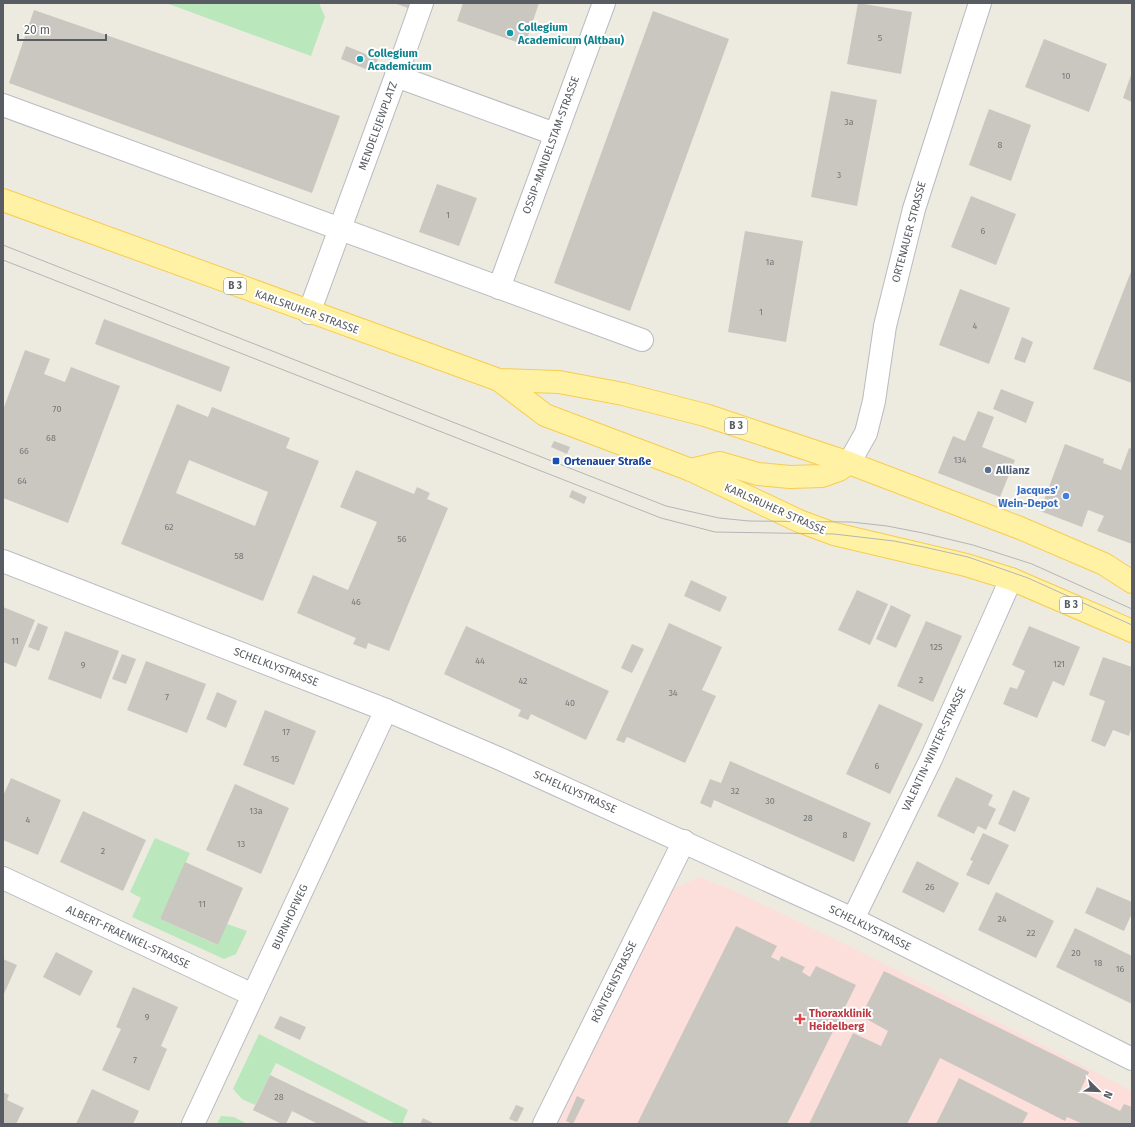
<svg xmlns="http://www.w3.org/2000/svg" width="1135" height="1127" font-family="'Fira Sans',sans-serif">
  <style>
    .medical { fill: #fcdedb }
    .green { fill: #bbe7bc }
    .building { fill: #cac7c0; fill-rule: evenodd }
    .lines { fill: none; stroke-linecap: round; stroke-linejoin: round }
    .minor-casing { stroke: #b9bbc1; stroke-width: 24 }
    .major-casing { stroke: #f9cc4e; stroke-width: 24 }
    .minor { stroke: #fff; stroke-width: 22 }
    .major { stroke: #fff2a4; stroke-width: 22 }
    .tram { stroke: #b4b5b6; stroke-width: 1 }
    .culture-dot { fill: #0f9aa8; stroke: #fff; stroke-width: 1.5 }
    .transit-dot { fill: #1a4fb4; stroke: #fff; stroke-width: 1.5 }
    .service-dot { fill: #5c6f8a; stroke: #fff; stroke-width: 1.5 }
    .shop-dot { fill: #3f7fe0; stroke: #fff; stroke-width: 1.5 }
    .health-dot { fill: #e0444e; stroke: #fff; stroke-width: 1.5 }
    .labels { text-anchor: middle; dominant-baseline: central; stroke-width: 4; stroke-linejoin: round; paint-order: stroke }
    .number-label { font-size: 9px; fill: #75787a }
    .shield { fill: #fff; stroke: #8b8e92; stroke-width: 1 }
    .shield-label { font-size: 10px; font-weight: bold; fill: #595d63 }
    .culture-label { font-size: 11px; font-weight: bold; fill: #0d838f; stroke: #fff; text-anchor: start }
    .street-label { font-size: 11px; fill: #595d63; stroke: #fff }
    .transit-label { font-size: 11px; font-weight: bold; fill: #164399; stroke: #fff; text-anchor: start }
    .service-label { font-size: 11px; font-weight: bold; fill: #4e5e75; stroke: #fff; text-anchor: start }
    .shop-label { font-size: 11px; font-weight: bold; fill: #366cbe; stroke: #fff; text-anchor: end }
    .health-label { font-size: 11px; font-weight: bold; fill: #be3a42; stroke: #fff; text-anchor: start }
  </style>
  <rect width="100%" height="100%" fill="#edebe0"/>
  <!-- medical -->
  <path class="medical" d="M 699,877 L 735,891 L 851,947 L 1132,1091 L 1132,1124 L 556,1124 L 672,889 Z"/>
  <!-- green -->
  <g class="green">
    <path d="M 166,3 L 319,3 L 325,17 L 311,56 Z"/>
    <path d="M 155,838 L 190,853 L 160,919 L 217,945 L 227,924 L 247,931 L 236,954 L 224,959 L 132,917 L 141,898 L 130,892 Z"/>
    <path d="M 259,1034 L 408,1110 L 402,1124 L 396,1124 L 276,1063 L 255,1105 L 242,1099 L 233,1089 Z"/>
    <path d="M 221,1116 L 234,1117 L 247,1124 L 217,1124 Z"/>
  </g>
  <!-- building -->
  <g class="building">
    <path d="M 394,3 L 410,3 L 408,8 Z"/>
    <path d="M 463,3 L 539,3 L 525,45 L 457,21 Z"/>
    <path d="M 858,3 L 912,12 L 901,74 L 847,64 Z"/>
    <path d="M 34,10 L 340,116 L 312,193 L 9,83 Z"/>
    <path d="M 653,11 L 729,39 L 630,311 L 554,283 Z"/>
    <path d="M 1044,39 L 1107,64 L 1089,112 L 1025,87 Z"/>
    <path d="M 346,46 L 378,59 L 373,72 L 341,59 Z"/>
    <path d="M 1132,72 L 1132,102 L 1123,98 Z"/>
    <path d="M 831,91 L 877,100 L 857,206 L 811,197 Z"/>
    <path d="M 989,109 L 1031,125 L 1011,181 L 969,165 Z"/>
    <path d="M 437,184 L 477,198 L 459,246 L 419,232 Z"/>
    <path d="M 971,196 L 1016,214 L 996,265 L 951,247 Z"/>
    <path d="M 745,231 L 803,241 L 786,342 L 728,332 Z"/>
    <path d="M 1132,269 L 1132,383 L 1093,369 Z"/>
    <path d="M 960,289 L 1010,308 L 989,364 L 939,345 Z"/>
    <path d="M 104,319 L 230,367 L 221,392 L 95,344 Z"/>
    <path d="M 1022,337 L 1033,342 L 1025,363 L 1014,359 Z"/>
    <path d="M 25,350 L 50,359 L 44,374 L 65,382 L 71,367 L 120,386 L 68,523 L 3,498 L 3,410 Z"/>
    <path d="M 1001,389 L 1034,402 L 1026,423 L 993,409 Z"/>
    <path d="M 177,404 L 208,417 L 212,407 L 290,438 L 286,448 L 319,461 L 263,601 L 121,544 ZM 189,460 L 268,492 L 255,526 L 176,493 Z"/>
    <path d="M 978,411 L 994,417 L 982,447 L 1015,460 L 1000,497 L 938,473 L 953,436 L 965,441 Z"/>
    <path d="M 554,441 L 570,447 L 567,454 L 551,447 Z"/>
    <path d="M 1065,444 L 1104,459 L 1103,463 L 1121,470 L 1129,448 L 1132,449 L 1132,544 L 1097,531 L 1104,516 L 1088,510 L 1082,527 L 1040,511 Z"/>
    <path d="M 356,470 L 414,494 L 417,487 L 430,493 L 427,499 L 448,508 L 389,651 L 368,643 L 366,649 L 353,644 L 356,638 L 297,613 L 313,575 L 348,590 L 377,522 L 340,507 Z"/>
    <path d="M 572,490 L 587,497 L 584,504 L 569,497 Z"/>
    <path d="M 691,580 L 727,597 L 720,612 L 684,596 Z"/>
    <path d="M 857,590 L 888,604 L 870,645 L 838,630 Z"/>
    <path d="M 891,605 L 911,615 L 896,648 L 876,639 Z"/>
    <path d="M 3,607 L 35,620 L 16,667 L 3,662 Z"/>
    <path d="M 926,621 L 962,636 L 933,702 L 897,686 Z"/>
    <path d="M 38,623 L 48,627 L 39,651 L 28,647 Z"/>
    <path d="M 669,623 L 722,647 L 702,690 L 716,696 L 685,763 L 627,737 L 624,743 L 616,740 Z"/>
    <path d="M 466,626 L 609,691 L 586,740 L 531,714 L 528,720 L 518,716 L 521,710 L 444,674 Z"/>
    <path d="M 1029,626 L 1080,647 L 1064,686 L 1053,681 L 1037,718 L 1003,704 L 1010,687 L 1017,689 L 1025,671 L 1012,665 Z"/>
    <path d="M 65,631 L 119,651 L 101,699 L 48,679 Z"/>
    <path d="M 632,644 L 644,649 L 632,673 L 621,668 Z"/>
    <path d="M 122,654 L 136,659 L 126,684 L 112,679 Z"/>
    <path d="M 1103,657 L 1132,667 L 1132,726 L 1129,736 L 1113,730 L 1105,747 L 1091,741 L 1105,701 L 1089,695 Z"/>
    <path d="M 146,661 L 206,684 L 187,733 L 127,710 Z"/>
    <path d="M 217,692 L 237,701 L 226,728 L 206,719 Z"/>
    <path d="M 879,704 L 923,724 L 890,794 L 846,774 Z"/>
    <path d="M 265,710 L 316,731 L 294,785 L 243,765 Z"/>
    <path d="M 730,761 L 871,823 L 854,862 L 714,800 L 711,808 L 700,803 L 710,779 L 721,783 Z"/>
    <path d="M 956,777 L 993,795 L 988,805 L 996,809 L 986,830 L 978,826 L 974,834 L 937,816 Z"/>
    <path d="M 11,778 L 61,800 L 38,855 L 3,840 L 3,796 Z"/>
    <path d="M 235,784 L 289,808 L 261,874 L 206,850 Z"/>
    <path d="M 1013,790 L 1030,798 L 1015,832 L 998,824 Z"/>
    <path d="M 83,811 L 146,840 L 123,891 L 60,862 Z"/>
    <path d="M 983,833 L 1009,845 L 989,885 L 966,875 L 973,861 L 970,860 Z"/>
    <path d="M 917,861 L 959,883 L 944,913 L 902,892 Z"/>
    <path d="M 185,862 L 243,888 L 218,945 L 160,919 Z"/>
    <path d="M 1097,887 L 1132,902 L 1132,913 L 1124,931 L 1085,913 Z"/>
    <path d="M 996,892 L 1054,921 L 1036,958 L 978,930 Z"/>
    <path d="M 736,926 L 777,946 L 771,957 L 779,961 L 781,956 L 805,967 L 802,972 L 810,977 L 816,966 L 856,985 L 787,1124 L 637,1124 Z"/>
    <path d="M 1075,928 L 1132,956 L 1132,1004 L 1056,967 Z"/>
    <path d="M 56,952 L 93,971 L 80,996 L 43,977 Z"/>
    <path d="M 3,959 L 17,965 L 3,996 Z"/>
    <path d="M 884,971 L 1089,1072 L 1080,1091 L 1120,1111 L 1124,1104 L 1132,1107 L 1132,1124 L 1083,1124 L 1067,1117 L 1065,1121 L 940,1058 L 907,1124 L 809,1124 L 853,1033 L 881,1046 L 888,1031 L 861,1016 Z"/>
    <path d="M 133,987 L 178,1007 L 161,1046 L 167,1049 L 149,1091 L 102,1070 L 121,1029 L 116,1027 Z"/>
    <path d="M 280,1016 L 306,1027 L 300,1040 L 274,1028 Z"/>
    <path d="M 270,1075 L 341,1109 L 371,1124 L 318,1124 L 292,1111 L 286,1124 L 282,1124 L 253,1110 Z"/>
    <path d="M 959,1078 L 1028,1113 L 1022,1124 L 936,1124 Z"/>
    <path d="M 92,1089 L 139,1111 L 133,1124 L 76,1124 Z"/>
    <path d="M 3,1092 L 9,1095 L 7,1100 L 24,1108 L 16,1124 L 3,1124 Z"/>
    <path d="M 577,1096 L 585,1100 L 573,1124 L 566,1121 Z"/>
    <path d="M 516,1105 L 524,1108 L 517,1122 L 509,1119 Z"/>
    <path d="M 423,1118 L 435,1124 L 420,1124 Z"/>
  </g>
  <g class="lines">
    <defs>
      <g id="minor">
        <path d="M 396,76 L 422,3"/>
        <path d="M 3,105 L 642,340"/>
        <path d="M 499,288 L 604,3"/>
        <path d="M 309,313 L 396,76 L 555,134"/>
        <path d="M 849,463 L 866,433 L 874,401 L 885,326 L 914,209 L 980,3"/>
        <path d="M 3,561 L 386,710 L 498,758 L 853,919 L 1132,1059"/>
        <path d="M 3,878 L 253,995"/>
        <path d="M 853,919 L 931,759 L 1011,579"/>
        <path d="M 193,1124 L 386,710"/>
        <path d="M 544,1124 L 684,841"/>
      </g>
      <g id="major">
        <path d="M 3,200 L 499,380 L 559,382 L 623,394 L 705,415 L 849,463 L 1020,528 L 1104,564 L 1132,582"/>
        <path d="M 499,380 L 545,415 L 691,470 L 799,521 L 834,534 L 966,565 L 1011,579 L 1132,631"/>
        <path d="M 691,470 L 720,463 L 758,474 L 790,477 L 822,476 L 839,470 L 849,463"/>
      </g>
    </defs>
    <!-- minor casing -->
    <use href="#minor" class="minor-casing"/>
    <!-- major casing -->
    <use href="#major" class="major-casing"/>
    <!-- minor -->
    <use href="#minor" class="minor"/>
    <!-- major -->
    <use href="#major" class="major"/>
    <!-- tram -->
    <g class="tram">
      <path d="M 3,245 L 666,506 L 719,518 L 749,521 L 851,522 L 887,526 L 923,533 L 973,545 L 1032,564 L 1132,609"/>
      <path d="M 3,260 L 661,518 L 715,532 L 834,534 L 894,541 L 924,547 L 968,557 L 1028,578 L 1132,625"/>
    </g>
  </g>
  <!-- markers -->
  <g class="culture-dot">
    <circle cx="510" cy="33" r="4"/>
    <circle cx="360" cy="59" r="4"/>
  </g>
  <rect class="transit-dot" x="552" y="457" width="8" height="8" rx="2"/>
  <circle class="service-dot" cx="988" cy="470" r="4"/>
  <circle class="shop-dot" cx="1066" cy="496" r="4"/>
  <path class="health-dot" d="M798 1013h4v4h4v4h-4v4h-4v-4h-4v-4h4z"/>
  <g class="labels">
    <!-- number labels -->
    <g class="number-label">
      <text x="880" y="38">5</text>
      <text x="1066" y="76">10</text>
      <text x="849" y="122">3a</text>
      <text x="1000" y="145">8</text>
      <text x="839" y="175">3</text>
      <text x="448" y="215">1</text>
      <text x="983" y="231">6</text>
      <text x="770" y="262">1a</text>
      <text x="761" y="312">1</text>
      <text x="975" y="326">4</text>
      <text x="57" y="409">70</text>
      <text x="51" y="438">68</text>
      <text x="24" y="451">66</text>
      <text x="960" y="460">134</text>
      <text x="22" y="481">64</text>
      <text x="169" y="527">62</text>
      <text x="402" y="539">56</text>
      <text x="239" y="556">58</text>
      <text x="356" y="602">46</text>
      <text x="15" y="641">11</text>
      <text x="936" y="647">125</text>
      <text x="480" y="661">44</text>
      <text x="1059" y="664">121</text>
      <text x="83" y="665">9</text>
      <text x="921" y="680">2</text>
      <text x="523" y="681">42</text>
      <text x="673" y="693">34</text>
      <text x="167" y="697">7</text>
      <text x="570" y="703">40</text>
      <text x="286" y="732">17</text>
      <text x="275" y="759">15</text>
      <text x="877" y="766">6</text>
      <text x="735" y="791">32</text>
      <text x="770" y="801">30</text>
      <text x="256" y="811">13a</text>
      <text x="808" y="818">28</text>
      <text x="28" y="820">4</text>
      <text x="845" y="835">8</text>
      <text x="241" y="844">13</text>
      <text x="103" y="851">2</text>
      <text x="930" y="887">26</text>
      <text x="202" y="904">11</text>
      <text x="1002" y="919">24</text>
      <text x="1031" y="933">22</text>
      <text x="1076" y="953">20</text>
      <text x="1098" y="963">18</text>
      <text x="1120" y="969">16</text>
      <text x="147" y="1017">9</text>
      <text x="135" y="1060">7</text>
      <text x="279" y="1097">28</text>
    </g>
    <!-- shield labels -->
    <g class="shield">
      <rect x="224" y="278" width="22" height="16" rx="3"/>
      <rect x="725" y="418" width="22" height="16" rx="3"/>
      <rect x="1060" y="597" width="22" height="16" rx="3"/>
    </g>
    <g class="shield-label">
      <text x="235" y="286">B 3</text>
      <text x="736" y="426">B 3</text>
      <text x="1071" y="605">B 3</text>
    </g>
    <!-- culture labels -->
    <g class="culture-label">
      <text x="518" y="27">Collegium<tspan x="518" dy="13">Academicum (Altbau)</tspan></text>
      <text x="368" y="53">Collegium<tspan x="368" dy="13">Academicum</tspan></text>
    </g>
    <!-- street labels -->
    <g class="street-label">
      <text transform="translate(378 126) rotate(-70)">MENDELEJEWPLATZ</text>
      <text transform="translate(551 145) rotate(-70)">OSSIP-MANDELSTAM-STRASSE</text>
      <text transform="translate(909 232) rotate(-75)">ORTENAUER STRASSE</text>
      <text transform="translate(307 312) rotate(20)">KARLSRUHER STRASSE</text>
      <text transform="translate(775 509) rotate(24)">KARLSRUHER STRASSE</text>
      <text transform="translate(276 667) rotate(21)">SCHELKLYSTRASSE</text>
      <text transform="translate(934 749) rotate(-65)">VALENTIN-WINTER-STRASSE</text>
      <text transform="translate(575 792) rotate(24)">SCHELKLYSTRASSE</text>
      <text transform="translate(290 917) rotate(-65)">BURNHOFWEG</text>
      <text transform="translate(870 928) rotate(26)">SCHELKLYSTRASSE</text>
      <text transform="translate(128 937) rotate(25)">ALBERT-FRAENKEL-STRASSE</text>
      <text transform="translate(614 982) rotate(-64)">RÖNTGENSTRASSE</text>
    </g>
    <!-- transit labels -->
    <g class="transit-label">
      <text x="564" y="461">Ortenauer Straße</text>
    </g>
    <!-- service labels -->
    <g class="service-label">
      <text x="996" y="470">Allianz</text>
    </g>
    <!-- shop labels -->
    <g class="shop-label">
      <text x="1058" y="490">Jacques’<tspan x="1058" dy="13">Wein-Depot</tspan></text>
    </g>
    <!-- health labels -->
    <g class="health-label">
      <text x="809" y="1013">Thoraxklinik<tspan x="809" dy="13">Heidelberg</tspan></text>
    </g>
  </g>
  <!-- border -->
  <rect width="1135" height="1127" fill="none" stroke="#595d63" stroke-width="8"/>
  <!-- north arrow -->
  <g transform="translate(1099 1091) rotate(113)" stroke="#ffffff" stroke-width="3" paint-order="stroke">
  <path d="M0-3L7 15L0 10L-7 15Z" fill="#595d63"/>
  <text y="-6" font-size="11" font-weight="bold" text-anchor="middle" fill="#595d63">N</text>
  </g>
  <!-- scale -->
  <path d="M18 34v6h88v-6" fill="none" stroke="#595d63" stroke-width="2"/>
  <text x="24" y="34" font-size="12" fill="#595d63" stroke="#ffffff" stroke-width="3" paint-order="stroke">20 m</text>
</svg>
